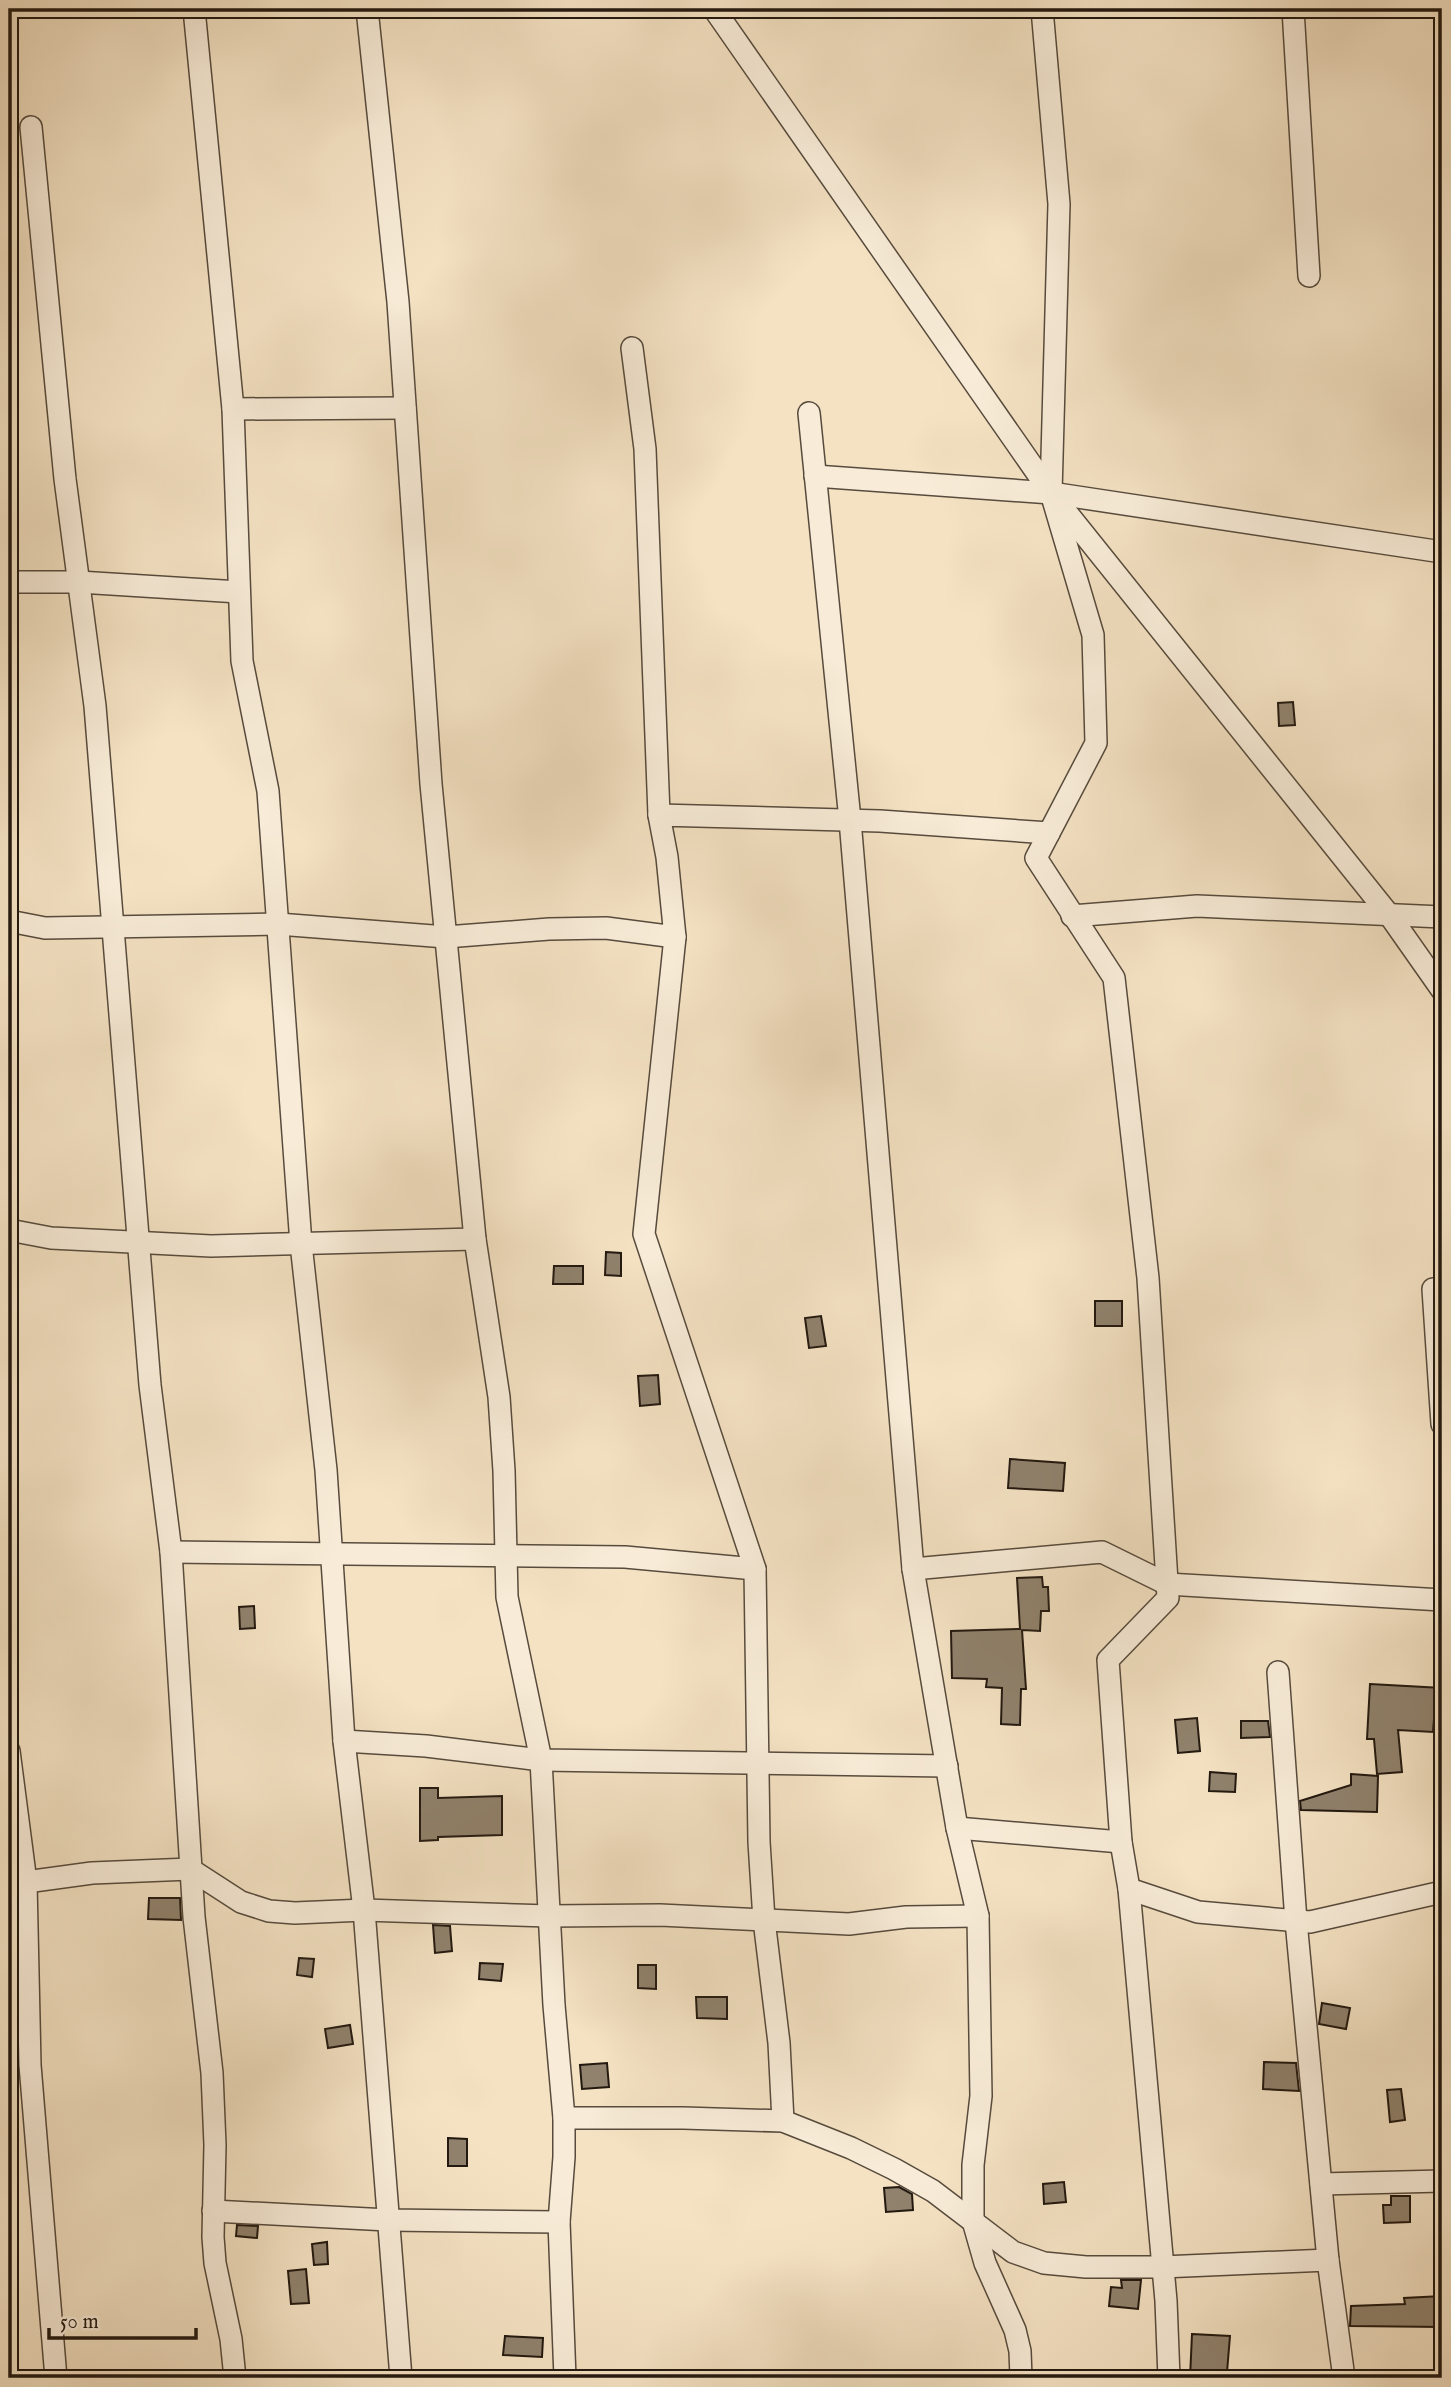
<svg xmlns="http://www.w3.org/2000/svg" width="1451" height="2387" font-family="'IM FELL English',serif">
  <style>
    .building { fill: #90826d; stroke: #231910; stroke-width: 2 }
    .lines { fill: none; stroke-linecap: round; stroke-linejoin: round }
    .minor-casing { stroke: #574b3d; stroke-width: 24 }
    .minor { stroke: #f8ecd8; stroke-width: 21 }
  </style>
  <rect width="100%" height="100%" fill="#f4e2c3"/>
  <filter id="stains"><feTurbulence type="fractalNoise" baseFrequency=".00286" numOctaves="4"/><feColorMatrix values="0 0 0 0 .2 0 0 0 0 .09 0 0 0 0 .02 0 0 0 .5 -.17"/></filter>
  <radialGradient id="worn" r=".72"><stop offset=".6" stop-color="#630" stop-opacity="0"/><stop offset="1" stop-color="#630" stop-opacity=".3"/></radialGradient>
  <!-- building -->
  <g class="building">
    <path d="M 1293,702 L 1295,725 L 1279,726 L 1278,703 Z"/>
    <path d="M 606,1252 L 621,1253 L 621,1276 L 605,1275 Z"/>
    <path d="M 554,1266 L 583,1266 L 583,1284 L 553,1284 Z"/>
    <rect x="1095" y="1301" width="27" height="25"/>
    <path d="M 821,1316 L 826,1346 L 809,1348 L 805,1318 Z"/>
    <path d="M 658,1375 L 660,1404 L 640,1406 L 638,1376 Z"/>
    <path d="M 1010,1459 L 1065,1463 L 1063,1491 L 1008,1488 Z"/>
    <path d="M 1042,1577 L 1043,1587 L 1048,1587 L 1049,1611 L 1041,1611 L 1040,1631 L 1022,1630 L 1026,1689 L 1021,1689 L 1020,1725 L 1001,1724 L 1002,1688 L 986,1687 L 987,1679 L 952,1678 L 951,1631 L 1020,1629 L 1017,1578 Z"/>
    <path d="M 254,1606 L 255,1628 L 240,1629 L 239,1607 Z"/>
    <path d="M 1370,1684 L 1442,1688 L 1442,1720 L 1434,1719 L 1433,1732 L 1398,1730 L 1402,1772 L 1377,1774 L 1374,1739 L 1367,1739 Z"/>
    <path d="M 1197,1718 L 1200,1751 L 1178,1753 L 1175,1720 Z"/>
    <path d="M 1241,1721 L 1268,1721 L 1270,1737 L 1241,1738 Z"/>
    <path d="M 1210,1772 L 1236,1774 L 1235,1792 L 1209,1791 Z"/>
    <path d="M 1351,1774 L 1378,1776 L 1377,1812 L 1301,1810 L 1300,1801 L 1351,1785 Z"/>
    <path d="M 420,1788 L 438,1788 L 438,1798 L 502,1796 L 502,1835 L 438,1837 L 438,1840 L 420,1841 Z"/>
    <path d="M 149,1898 L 180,1898 L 181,1920 L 148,1919 Z"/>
    <path d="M 433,1925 L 450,1926 L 452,1951 L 435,1953 Z"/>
    <path d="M 299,1958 L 314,1959 L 312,1977 L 297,1975 Z"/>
    <path d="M 480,1963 L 503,1964 L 501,1981 L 479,1979 Z"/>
    <path d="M 638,1965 L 656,1965 L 656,1989 L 638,1988 Z"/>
    <path d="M 696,1997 L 727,1997 L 727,2019 L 697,2018 Z"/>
    <path d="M 1322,2003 L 1350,2008 L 1346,2029 L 1319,2024 Z"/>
    <path d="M 350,2025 L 353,2044 L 328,2048 L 325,2029 Z"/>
    <path d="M 1264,2062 L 1296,2063 L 1299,2091 L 1263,2089 Z"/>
    <path d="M 607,2063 L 609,2087 L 582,2089 L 580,2065 Z"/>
    <path d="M 1401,2089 L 1405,2120 L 1390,2122 L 1387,2090 Z"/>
    <path d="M 448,2138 L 467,2139 L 467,2166 L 448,2166 Z"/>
    <path d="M 1064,2182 L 1066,2202 L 1044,2204 L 1043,2184 Z"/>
    <path d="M 899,2187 L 912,2194 L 913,2210 L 886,2212 L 884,2188 Z"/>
    <path d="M 1391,2196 L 1410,2196 L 1410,2222 L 1384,2223 L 1383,2205 L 1391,2205 Z"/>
    <path d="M 237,2225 L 258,2226 L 257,2238 L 236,2236 Z"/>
    <path d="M 327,2242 L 328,2264 L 314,2265 L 312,2244 Z"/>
    <path d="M 306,2269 L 309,2303 L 291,2304 L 288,2271 Z"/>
    <path d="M 1121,2280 L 1141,2280 L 1138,2309 L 1109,2306 L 1111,2287 L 1122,2288 Z"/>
    <path d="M 1442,2296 L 1442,2327 L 1350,2326 L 1351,2306 L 1405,2304 L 1404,2298 Z"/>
    <path d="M 1192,2334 L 1230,2336 L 1227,2372 L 1208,2371 L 1207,2378 L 1190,2378 Z"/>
    <path d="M 505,2336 L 543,2338 L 542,2357 L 503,2355 Z"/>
  </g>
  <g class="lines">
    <defs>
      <g id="minor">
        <path d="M 194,9 L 233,409 L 242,661 L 268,791 L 301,1244 L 326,1470 L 344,1741 L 364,1910 L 401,2378"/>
        <path d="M 367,9 L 398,302 L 431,784 L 475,1239 L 499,1397 L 504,1471 L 507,1597 L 541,1760 L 554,2005 L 564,2118 L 564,2157 L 559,2222 L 565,2378"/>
        <path d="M 714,9 L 1051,493 L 1390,916 L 1442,990"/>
        <path d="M 1042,9 L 1059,204 L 1051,493 L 1093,635 L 1096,743 L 1036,858 L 1114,978 L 1148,1278 L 1168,1598 L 1108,1660 L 1121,1842 L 1129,1889 L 1166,2301 L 1169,2378"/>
        <path d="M 1293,9 L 1309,276"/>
        <path d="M 31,127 L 65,479 L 95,706 L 150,1385 L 171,1552 L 194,1917 L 212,2073 L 215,2145 L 213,2237 L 215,2263 L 231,2339 L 235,2378"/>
        <path d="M 632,348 L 645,449 L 659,815"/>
        <path d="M 233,409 L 405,408"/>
        <path d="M 809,413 L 850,820 L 913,1569 L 957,1828 L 978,1916 L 981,2096 L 973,2165 L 973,2221 L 985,2263 L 1015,2330 L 1020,2351 L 1021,2378"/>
        <path d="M 815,476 L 1051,493 L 1442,552"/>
        <path d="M 9,582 L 79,582 L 239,592"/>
        <path d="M 1072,916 L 1197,906 L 1442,917"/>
        <path d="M 9,921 L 45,928 L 278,924 L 446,937 L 549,929 L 606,928 L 675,937 L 667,857 L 659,815 L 880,821 L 1049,833"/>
        <path d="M 675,937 L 644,1234 L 755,1569 L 759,1842 L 764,1920 L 779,2043 L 783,2121"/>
        <path d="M 9,1230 L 51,1238 L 211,1246 L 475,1239"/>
        <path d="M 1433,1289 L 1442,1424"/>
        <path d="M 171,1552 L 625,1557 L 755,1569"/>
        <path d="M 913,1569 L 1102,1552 L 1167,1584 L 1442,1600"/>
        <path d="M 1278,1672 L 1296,1921 L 1328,2260 L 1344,2378"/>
        <path d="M 344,1741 L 426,1746 L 541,1760 L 947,1766"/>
        <path d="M 9,1751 L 26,1882 L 30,2065 L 56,2378"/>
        <path d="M 957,1828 L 1121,1842"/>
        <path d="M 26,1882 L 92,1873 L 190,1869 L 241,1902 L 269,1911 L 295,1913 L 364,1910 L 549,1916 L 660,1915 L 849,1924 L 906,1917 L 978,1916"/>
        <path d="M 1129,1889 L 1198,1912 L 1310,1922 L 1442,1892"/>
        <path d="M 564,2118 L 683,2118 L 783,2121 L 851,2148 L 894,2169 L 933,2191 L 1013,2252 L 1044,2263 L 1086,2267 L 1162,2267 L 1328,2260"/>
        <path d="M 1321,2184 L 1442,2181"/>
        <path d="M 213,2211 L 388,2220 L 559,2222"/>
      </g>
    </defs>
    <!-- minor casing -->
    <use href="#minor" class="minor-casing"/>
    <!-- minor -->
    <use href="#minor" class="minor"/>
  </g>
  <!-- margin -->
  <rect width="1451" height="2387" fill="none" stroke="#f4e2c3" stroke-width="35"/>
  <rect x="10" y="10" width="1430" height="2366" fill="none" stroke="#231910" stroke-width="3.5"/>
  <rect x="18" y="18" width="1416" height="2352" fill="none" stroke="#231910" stroke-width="2"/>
  <!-- scale -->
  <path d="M49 2328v10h147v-10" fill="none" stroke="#231910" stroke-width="3.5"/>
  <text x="60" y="2328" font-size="21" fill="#231910" stroke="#f8ecd8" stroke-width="5" paint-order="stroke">50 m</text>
  <rect width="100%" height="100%" filter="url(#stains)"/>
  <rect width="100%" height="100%" fill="url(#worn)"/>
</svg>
